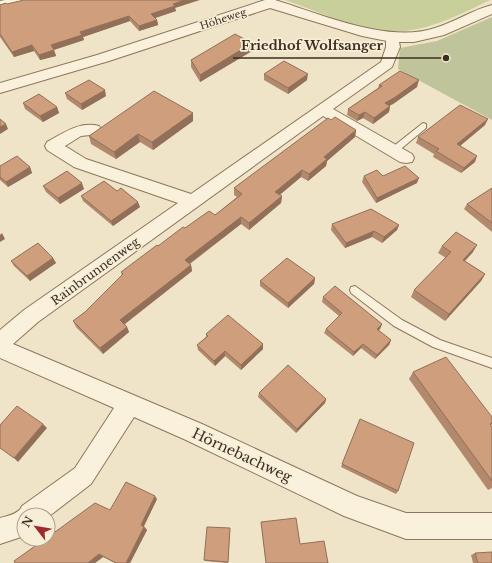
<svg xmlns="http://www.w3.org/2000/svg" width="492" height="563" font-family="'Libre Baskerville',serif">
  <style>
    .green { fill: #c9cf9b }
    .cemetery { fill: #bfc49a }
    .lines { fill: none; stroke-linecap: round; stroke-linejoin: round }
    .service-casing { stroke: #8d765c; stroke-width: 2 }
    .minor-casing { stroke: #8d765c; stroke-width: 2 }
    .tertiary-casing { stroke: #8d765c; stroke-width: 2 }
    .service { fill: #faf1dc; fill-rule: evenodd }
    .minor { fill: #faf1dc; fill-rule: evenodd }
    .tertiary { fill: #faf1dc; fill-rule: evenodd }
    .wall { fill: #b2896c }
    .shaded-wall { fill: #916f58 }
    .building { fill: #cf9f7d; stroke: #916f58 }
    .labels { text-anchor: middle; dominant-baseline: central; stroke-width: 3.5; stroke-linejoin: round; paint-order: stroke }
    .far-street-label { font-size: 10px; fill: #3d2e20; stroke: #f7eed8 }
    .street-label { font-size: 12px; fill: #3d2e20; stroke: #f7eed8 }
    .near-street-label { font-size: 14px; fill: #3d2e20; stroke: #f7eed8 }
    .leader { fill: none; stroke: #3d2e20; stroke-width: 1.5 }
    .callout-dot { fill: #3d2e20; stroke: #f7eed8; stroke-width: 1.5 }
    .callout-label { font-size: 13px; text-anchor: middle; font-weight: bold; fill: #3d2e20; stroke: #f7eed8; stroke-width: 3.5; stroke-linejoin: round; paint-order: stroke }
  </style>
  <rect width="100%" height="100%" fill="#f0e4c8"/>
  <!-- green -->
  <path class="green" d="M 285,0 L 490,0 C 463,13 435,28 405,31 C 369,35 319,12 285,0 Z"/>
  <!-- cemetery -->
  <path class="cemetery" d="M 492,17 L 492,120 L 398,69 L 400,48 L 437,41 Z"/>
  <g class="lines">
    <defs>
      <g id="service">
        <path d="M 423,123 L 426,124 L 426,128 L 396,153 L 390,153 L 389,151 L 390,149 Z"/>
        <path d="M 355,286 L 402,320 L 440,340 L 492,358 L 492,368 L 433,347 L 394,326 L 351,293 L 350,290 L 351,287 Z"/>
      </g>
      <g id="minor">
        <path d="M 5,0 L 25,0 L 23,3 L 0,9 L 0,1 Z"/>
        <path d="M 392,33 L 397,34 L 398,37 L 400,47 L 392,67 L 333,109 L 412,154 L 414,158 L 412,162 L 406,163 L 400,162 L 323,116 L 38,322 L 13,344 L 202,424 L 357,496 L 406,513 L 492,513 L 492,539 L 406,539 L 344,516 L 186,440 L 134,417 L 91,484 L 48,517 L 48,515 L 24,515 L 24,536 L 0,544 L 0,518 C 7,516 19,514 22,506 L 75,468 L 114,408 L 0,358 L 0,330 L 24,310 L 178,203 L 74,167 L 47,150 L 45,146 L 47,142 C 64,133 79,121 99,126 L 102,130 L 99,134 L 81,136 L 65,146 L 86,159 L 191,194 L 381,62 L 386,47 L 386,37 L 387,34 Z"/>
      </g>
      <path id="tertiary" d="M 265,0 L 275,0 C 321,14 389,44 435,28 C 455,22 472,10 492,5 L 492,14 L 444,35 L 414,42 L 392,42 L 362,36 L 270,8 L 109,61 L 0,93 L 0,83 L 97,55 Z"/>
    </defs>
    <!-- service casing -->
    <use href="#service" class="service-casing"/>
    <!-- minor casing -->
    <use href="#minor" class="minor-casing"/>
    <!-- tertiary casing -->
    <use href="#tertiary" class="tertiary-casing"/>
    <!-- service -->
    <use href="#service" class="service"/>
    <!-- minor -->
    <use href="#minor" class="minor"/>
    <!-- tertiary -->
    <use href="#tertiary" class="tertiary"/>
  </g>
  <!-- wall -->
  <g class="wall">
    <path d="M 7,4 L 175,8 L 176,11 L 155,18 L 157,20 L 158,25 L 139,31 L 130,21 L 83,37 L 84,40 L 54,50 L 56,56 L 40,60 L 34,51 L 14,57 L 0,37 L 0,5 Z"/>
    <path d="M 252,51 L 200,82 L 191,67 L 191,60 Z"/>
    <path d="M 264,74 L 307,80 L 288,94 L 264,80 Z"/>
    <path d="M 379,85 L 417,87 L 393,104 L 390,105 L 389,112 L 373,124 L 363,118 L 357,121 L 347,115 L 348,109 L 378,88 Z"/>
    <path d="M 65,93 L 106,96 L 82,110 L 67,99 Z"/>
    <path d="M 23,103 L 57,107 L 59,113 L 43,122 L 25,109 Z"/>
    <path d="M 193,113 L 193,121 L 153,150 L 140,142 L 116,159 L 91,144 L 89,136 Z"/>
    <path d="M 331,120 L 356,130 L 355,137 L 327,161 L 326,166 L 308,181 L 301,177 L 279,195 L 282,196 L 281,203 L 249,230 L 241,224 L 190,264 L 191,265 L 192,271 L 125,324 L 127,327 L 129,332 L 103,354 L 76,327 L 73,321 L 85,312 L 122,276 L 121,272 L 158,246 L 185,228 L 215,215 L 237,197 L 234,195 L 234,188 Z"/>
    <path d="M 485,125 L 460,146 L 475,162 L 461,173 L 433,157 L 434,154 L 416,143 L 418,137 Z"/>
    <path d="M 0,166 L 30,167 L 32,173 L 8,187 L 0,180 Z"/>
    <path d="M 364,176 L 383,176 L 417,183 L 376,203 L 362,182 Z"/>
    <path d="M 43,186 L 84,189 L 60,204 L 46,192 Z"/>
    <path d="M 492,188 L 492,232 L 464,209 L 467,204 Z"/>
    <path d="M 117,191 L 140,207 L 113,226 L 83,201 L 81,196 Z"/>
    <path d="M 332,224 L 399,225 L 397,230 L 382,243 L 372,237 L 345,248 L 331,230 Z"/>
    <path d="M 442,246 L 473,252 L 465,261 L 485,274 L 481,281 L 445,321 L 411,297 L 414,290 L 446,258 L 438,253 Z"/>
    <path d="M 53,258 L 56,263 L 30,281 L 14,266 L 11,261 Z"/>
    <path d="M 315,278 L 314,284 L 288,308 L 260,286 L 260,281 Z"/>
    <path d="M 323,297 L 382,324 L 380,329 L 378,331 L 391,340 L 389,345 L 375,359 L 361,348 L 353,356 L 324,333 L 326,329 L 339,316 L 322,302 Z"/>
    <path d="M 206,334 L 263,344 L 263,349 L 241,370 L 225,356 L 215,366 L 198,350 L 197,345 L 206,337 Z"/>
    <path d="M 413,372 L 492,417 L 492,424 L 491,426 L 492,427 L 492,488 L 488,490 L 409,379 Z"/>
    <path d="M 259,393 L 326,399 L 325,403 L 296,433 L 258,397 Z"/>
    <path d="M 360,419 L 398,491 L 396,494 L 341,467 Z"/>
    <path d="M 157,499 L 144,526 L 147,530 L 130,563 L 115,563 L 103,557 L 95,563 L 15,563 L 110,510 Z"/>
    <path d="M 261,522 L 300,544 L 328,563 L 266,563 Z"/>
    <path d="M 230,529 L 228,563 L 205,561 L 204,560 Z"/>
    <path d="M 475,553 L 492,563 L 473,563 L 471,555 Z"/>
  </g>
  <!-- shaded-wall -->
  <g class="shaded-wall">
    <path d="M 184,0 L 200,0 L 175,8 L 176,11 L 152,19 L 151,14 L 173,4 Z"/>
    <path d="M 129,16 L 130,21 L 83,37 L 84,40 L 53,50 L 51,45 L 80,32 Z"/>
    <path d="M 157,20 L 158,25 L 139,31 L 139,26 Z"/>
    <path d="M 252,43 L 252,51 L 200,82 L 200,75 Z"/>
    <path d="M 32,45 L 34,51 L 14,57 L 12,52 Z"/>
    <path d="M 54,50 L 56,56 L 40,60 L 39,55 Z"/>
    <path d="M 308,74 L 307,80 L 288,94 L 288,88 Z"/>
    <path d="M 419,80 L 417,87 L 393,104 L 383,109 L 385,103 Z"/>
    <path d="M 105,90 L 106,96 L 82,110 L 81,104 Z"/>
    <path d="M 390,106 L 389,112 L 373,124 L 374,118 Z"/>
    <path d="M 57,107 L 59,113 L 43,122 L 40,116 Z"/>
    <path d="M 365,112 L 363,118 L 357,121 L 359,115 Z"/>
    <path d="M 193,113 L 193,121 L 153,150 L 152,142 Z"/>
    <path d="M 488,119 L 485,125 L 455,150 L 457,144 Z"/>
    <path d="M 6,124 L 8,129 L 0,134 L 0,127 Z"/>
    <path d="M 356,130 L 355,137 L 327,161 L 326,166 L 308,181 L 309,174 L 324,157 Z"/>
    <path d="M 138,134 L 140,142 L 116,159 L 114,152 Z"/>
    <path d="M 477,156 L 475,162 L 461,173 L 464,168 Z"/>
    <path d="M 30,167 L 32,173 L 8,187 L 6,182 Z"/>
    <path d="M 302,170 L 301,177 L 275,199 L 275,192 Z"/>
    <path d="M 419,178 L 417,183 L 376,203 L 377,198 Z"/>
    <path d="M 82,183 L 84,189 L 60,204 L 58,198 Z"/>
    <path d="M 282,196 L 281,203 L 249,230 L 249,223 Z"/>
    <path d="M 138,202 L 140,207 L 113,226 L 111,221 Z"/>
    <path d="M 241,217 L 241,224 L 186,266 L 185,260 Z"/>
    <path d="M 399,225 L 397,230 L 382,243 L 384,237 Z"/>
    <path d="M 374,231 L 372,237 L 345,248 L 346,243 Z"/>
    <path d="M 2,233 L 5,239 L 0,242 L 0,235 Z"/>
    <path d="M 477,245 L 473,252 L 459,267 L 463,260 Z"/>
    <path d="M 53,258 L 56,263 L 30,281 L 27,276 Z"/>
    <path d="M 191,265 L 192,271 L 122,326 L 120,320 Z"/>
    <path d="M 485,274 L 481,281 L 445,321 L 449,314 Z"/>
    <path d="M 315,278 L 314,284 L 288,308 L 288,303 Z"/>
    <path d="M 382,324 L 380,329 L 375,334 L 377,329 Z"/>
    <path d="M 127,327 L 129,332 L 103,354 L 100,348 Z"/>
    <path d="M 391,340 L 389,345 L 375,359 L 377,355 Z"/>
    <path d="M 263,344 L 263,349 L 241,370 L 241,365 Z"/>
    <path d="M 363,344 L 361,348 L 353,356 L 354,352 Z"/>
    <path d="M 225,351 L 225,356 L 215,366 L 214,361 Z"/>
    <path d="M 326,399 L 325,403 L 296,433 L 297,429 Z"/>
    <path d="M 43,424 L 47,428 L 18,462 L 14,458 Z"/>
    <path d="M 155,496 L 157,499 L 143,528 L 141,525 Z"/>
    <path d="M 144,527 L 147,530 L 130,563 L 126,563 Z"/>
    <path d="M 99,554 L 103,557 L 95,563 L 88,563 Z"/>
  </g>
  <!-- building -->
  <g class="building">
    <path d="M 24,0 L 184,0 L 173,4 L 175,6 L 151,14 L 157,20 L 139,26 L 129,16 L 80,32 L 82,35 L 51,45 L 54,50 L 39,55 L 32,45 L 12,52 L 0,34 L 0,5 L 6,3 L 7,4 Z"/>
    <path d="M 235,34 L 252,43 L 200,75 L 191,60 Z"/>
    <path d="M 284,61 L 308,74 L 288,88 L 264,74 Z"/>
    <path d="M 400,71 L 419,80 L 394,98 L 385,103 L 390,106 L 374,118 L 365,112 L 359,115 L 348,109 L 382,86 L 379,85 Z"/>
    <path d="M 89,80 L 105,90 L 81,104 L 65,93 Z"/>
    <path d="M 154,91 L 193,113 L 152,142 L 138,134 L 114,152 L 89,136 Z"/>
    <path d="M 39,94 L 57,107 L 40,116 L 23,103 Z"/>
    <path d="M 460,105 L 488,119 L 457,144 L 477,156 L 464,168 L 436,151 L 439,149 L 418,137 Z"/>
    <path d="M 335,117 L 356,130 L 324,157 L 327,159 L 309,174 L 302,170 L 275,192 L 282,196 L 249,223 L 241,217 L 185,260 L 191,265 L 120,320 L 127,327 L 100,348 L 73,321 L 85,312 L 123,274 L 121,272 L 157,245 L 158,246 L 183,227 L 185,228 L 209,211 L 215,215 L 242,194 L 234,188 L 328,118 L 331,120 Z"/>
    <path d="M 0,119 L 6,124 L 0,127 Z"/>
    <path d="M 17,156 L 30,167 L 6,182 L 0,177 L 0,166 Z"/>
    <path d="M 405,166 L 419,178 L 377,198 L 364,176 L 377,170 L 383,176 Z"/>
    <path d="M 67,171 L 82,183 L 58,198 L 43,186 Z"/>
    <path d="M 104,181 L 117,191 L 121,188 L 138,202 L 111,221 L 81,196 Z"/>
    <path d="M 492,188 L 492,223 L 467,204 Z"/>
    <path d="M 371,209 L 399,225 L 384,237 L 374,231 L 346,243 L 332,224 Z"/>
    <path d="M 456,232 L 477,245 L 463,260 L 485,274 L 449,314 L 414,290 L 451,252 L 442,246 Z"/>
    <path d="M 38,243 L 53,258 L 27,276 L 11,261 Z"/>
    <path d="M 287,258 L 315,278 L 288,303 L 260,281 Z"/>
    <path d="M 335,286 L 382,324 L 377,329 L 391,340 L 377,355 L 363,344 L 354,352 L 326,329 L 342,313 L 323,297 Z"/>
    <path d="M 228,315 L 263,344 L 241,365 L 225,351 L 214,361 L 197,345 L 208,336 L 206,334 Z"/>
    <path d="M 446,357 L 492,417 L 492,423 L 490,424 L 492,427 L 492,481 L 413,372 Z"/>
    <path d="M 288,365 L 326,399 L 297,429 L 259,393 Z"/>
    <path d="M 17,406 L 43,424 L 14,458 L 0,448 L 0,425 Z"/>
    <path d="M 360,419 L 414,443 L 398,491 L 342,464 Z"/>
    <path d="M 126,482 L 155,496 L 141,525 L 144,527 L 126,563 L 116,563 L 99,554 L 88,563 L 15,563 L 14,561 L 45,539 L 48,539 L 48,537 L 95,503 L 110,510 Z"/>
    <path d="M 296,518 L 300,544 L 324,541 L 328,563 L 266,563 L 261,522 Z"/>
    <path d="M 207,527 L 230,528 L 228,562 L 204,560 Z"/>
    <path d="M 492,552 L 492,563 L 478,563 L 475,553 Z"/>
  </g>
  <g class="labels">
    <!-- far-street labels -->
    <g class="far-street-label">
      <text transform="translate(223 19) rotate(-18)">Höheweg</text>
    </g>
    <!-- street labels -->
    <g class="street-label">
      <text transform="translate(95 271) rotate(-36)">Rainbrunnenweg</text>
    </g>
    <!-- near-street labels -->
    <g class="near-street-label">
      <text transform="translate(242 455) rotate(25)">Hörnebachweg</text>
    </g>
  </g>
  <!-- callouts -->
  <path class="leader" d="M446 58L391 58H233"/>
  <circle class="callout-dot" cx="446" cy="58" r="4"/>
  <g class="callout-label">
    <text x="312" y="50">Friedhof Wolfsanger</text>
  </g>
  <!-- north arrow -->
  <g transform="translate(36 527) rotate(301)"><circle r="19" fill="#f7eed8" stroke="#ada18e"/>
  <path d="M0-3L7 15L0 10L-7 15Z" fill="#9e2a2b"/>
  <text y="-6" font-size="11" font-weight="bold" text-anchor="middle" fill="#3d2e20">N</text>
  </g>
</svg>
